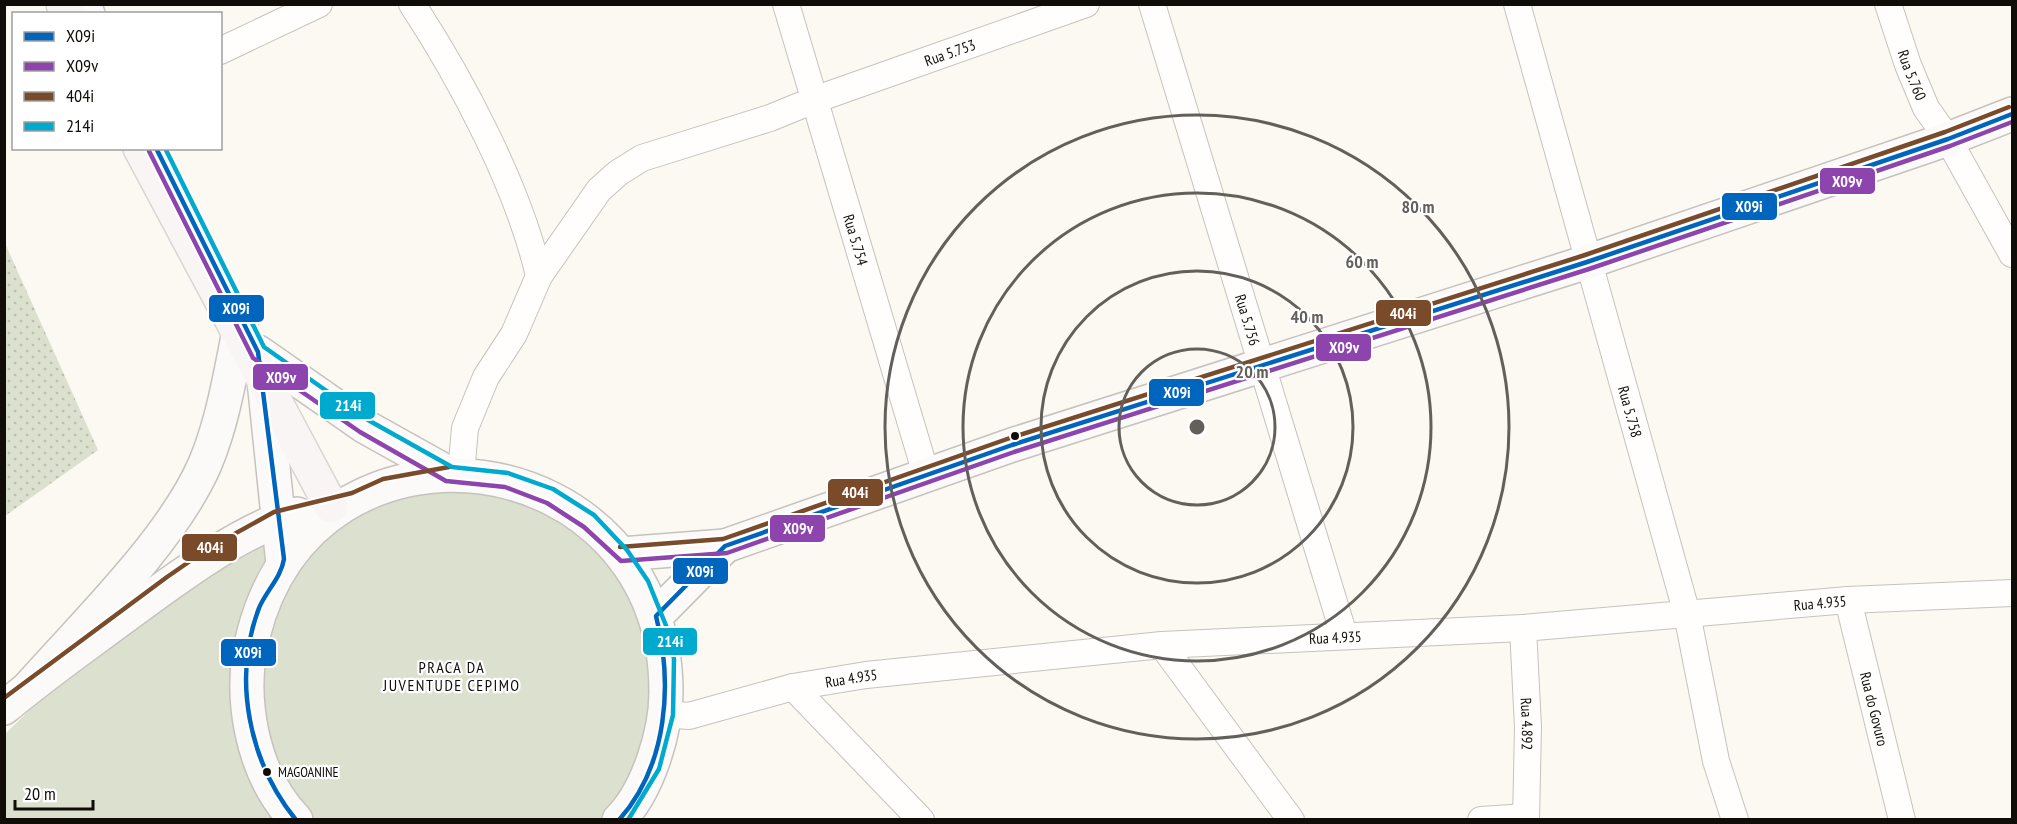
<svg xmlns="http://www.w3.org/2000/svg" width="2017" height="824" font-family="'PT Sans Narrow',sans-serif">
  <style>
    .grass { fill: url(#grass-dots) }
    .green { fill: #dce0ce }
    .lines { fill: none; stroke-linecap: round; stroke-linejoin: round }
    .street-casing { stroke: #c6c2bd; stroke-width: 28 }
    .secondary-casing { stroke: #c6c2bd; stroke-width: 36 }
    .primary-casing { stroke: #d8d6d2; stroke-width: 36 }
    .street { stroke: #fffefd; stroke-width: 26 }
    .secondary { stroke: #fcfaf9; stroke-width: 33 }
    .primary { stroke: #f9f5f5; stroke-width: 33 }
    .bus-1-casing { stroke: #fff; stroke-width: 9 }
    .bus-2-casing { stroke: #fff; stroke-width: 9 }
    .bus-3-casing { stroke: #fff; stroke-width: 9 }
    .bus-4-casing { stroke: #fff; stroke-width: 9 }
    .bus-1 { stroke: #0065bd; stroke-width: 4.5 }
    .bus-2 { stroke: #8e44ad; stroke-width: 4.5 }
    .bus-3 { stroke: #7a4b2a; stroke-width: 4.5 }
    .bus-4 { stroke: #00a9ce; stroke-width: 4.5 }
    .ring { fill: none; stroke: #635f5a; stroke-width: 3 }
    .bus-dot { fill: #100d08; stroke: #fff; stroke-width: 2 }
    .labels { text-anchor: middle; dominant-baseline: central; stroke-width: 4.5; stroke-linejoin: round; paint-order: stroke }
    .bus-label { font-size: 14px; fill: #100d08; stroke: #fff; text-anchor: start }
    .street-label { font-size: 15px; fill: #100d08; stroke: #fff }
    .neighbourhood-label { font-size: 16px; letter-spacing: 1.5px; fill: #100d08; stroke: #fff }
    .centre { fill: #635f5a; stroke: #fff; stroke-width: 3 }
    .ring-label { font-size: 18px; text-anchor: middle; font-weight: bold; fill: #635f5a; stroke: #fff; stroke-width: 4.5; stroke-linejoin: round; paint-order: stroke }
    .line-badge { stroke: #fff; stroke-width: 2 }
    .badge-label { font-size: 16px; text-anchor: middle; font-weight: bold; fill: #fff }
  </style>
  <defs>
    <pattern id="grass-dots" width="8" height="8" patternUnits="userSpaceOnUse" patternTransform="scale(1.5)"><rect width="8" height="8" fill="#dce0ce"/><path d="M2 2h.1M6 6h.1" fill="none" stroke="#bcbfaf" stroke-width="1.8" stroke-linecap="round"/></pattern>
  </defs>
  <rect width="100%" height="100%" fill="#fcf8f2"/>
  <!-- grass -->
  <path class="grass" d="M 4,241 L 98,450 L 5,516 L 4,516 Z"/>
  <!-- green -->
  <path class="green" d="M 507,480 L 621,554 L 666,714 L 619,819 L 5,820 L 5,734 L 39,701 L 118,637 L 188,589 L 267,541 L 354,500 Z"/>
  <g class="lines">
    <defs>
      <g id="street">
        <path d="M 412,4 C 462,80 519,188 539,276"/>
        <path id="s1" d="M 786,4 L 926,474"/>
        <path id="s2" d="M 1152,4 L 1344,635"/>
        <path id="s3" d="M 1517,4 L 1687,614 L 1716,761 L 1735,820"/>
        <path id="s4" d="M 1888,4 L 1908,65 L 1926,108 L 1948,139 L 2012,254"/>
        <path d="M 220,51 L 319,4"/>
        <path id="s5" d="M 461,474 L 465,428 L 486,377 L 514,334 L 539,276 L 599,190 L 618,173 L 642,158 L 770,118 L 814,100 L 1086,4"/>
        <path id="s6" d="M 1848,600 L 1902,820"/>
        <path id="s7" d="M 1523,628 L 1528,727 L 1526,820"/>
        <path d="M 1162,645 L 1291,820"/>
        <path d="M 793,687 L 921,820"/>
        <path id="s8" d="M 666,714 L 689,716 L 793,687 L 866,675 L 1162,645 L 1523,628 L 1848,600 L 2012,593"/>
        <path d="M 1481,820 L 1526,817"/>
      </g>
      <g id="secondary">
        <path d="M 83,4 L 88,14"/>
        <path d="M 258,352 L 364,426 L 450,474"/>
        <path d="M 264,381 L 283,564"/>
        <path d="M 621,554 L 725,546 L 1012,445 L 1587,262 L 1948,139 L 2012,114"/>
        <path d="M 656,616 L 725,546"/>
        <path d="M 30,686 C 85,624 172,540 205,464 C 224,419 231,369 241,322"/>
        <path d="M 4,708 C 42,676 82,648 121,619 C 169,584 240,529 297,514"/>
        <path d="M 296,820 C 251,773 238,696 253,636 C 314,391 666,439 666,692 C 666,732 648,791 619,820"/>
      </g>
      <g id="primary">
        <path d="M 63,4 L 68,14"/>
        <path d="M 140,148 L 331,506"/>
      </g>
    </defs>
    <!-- street casing -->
    <use href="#street" class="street-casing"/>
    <!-- secondary casing -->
    <use href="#secondary" class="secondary-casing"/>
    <!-- primary casing -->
    <use href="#primary" class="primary-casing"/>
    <!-- street -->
    <use href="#street" class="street"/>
    <!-- secondary -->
    <use href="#secondary" class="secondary"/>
    <!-- primary -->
    <use href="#primary" class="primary"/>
    <defs>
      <g id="bus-1">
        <path d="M 156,148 L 258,352 L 284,559 C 281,578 266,591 259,608 C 232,679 249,762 296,820"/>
        <path d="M 619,820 C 668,765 673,683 656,616 L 725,546 L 1012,445 L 1587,262 L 1948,139 L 2012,114"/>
      </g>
      <path id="bus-2" d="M 149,151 L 253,358 L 360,432 L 446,481 L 505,487 L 547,503 L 584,527 L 621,561 L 727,553 L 1014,452 L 1589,269 L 1950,146 L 2012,122"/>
      <g id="bus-3">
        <path d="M 620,547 L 723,539 L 1010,438 L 1585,255 L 1945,132 L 2009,107"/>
        <path d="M 4,698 L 167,577 L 209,548 L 274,512 L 352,493 L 383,479 L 449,467"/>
      </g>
      <path id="bus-4" d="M 165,148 L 264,347 L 368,420 L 452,467 L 508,473 L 553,489 L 594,515 L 627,550 L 648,581 L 667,628 L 674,659 L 673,715 L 659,769 L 628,820"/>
    </defs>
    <!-- bus-1 casing -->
    <use href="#bus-1" class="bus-1-casing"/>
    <!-- bus-2 casing -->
    <use href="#bus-2" class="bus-2-casing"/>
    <!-- bus-3 casing -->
    <use href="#bus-3" class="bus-3-casing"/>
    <!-- bus-4 casing -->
    <use href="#bus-4" class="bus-4-casing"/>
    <!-- bus-1 -->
    <use href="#bus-1" class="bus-1"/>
    <!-- bus-2 -->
    <use href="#bus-2" class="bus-2"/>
    <!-- bus-3 -->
    <use href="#bus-3" class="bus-3"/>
    <!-- bus-4 -->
    <use href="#bus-4" class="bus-4"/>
  </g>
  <!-- distance rings -->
  <g class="ring">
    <circle cx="1197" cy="427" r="78"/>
    <circle cx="1197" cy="427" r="156"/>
    <circle cx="1197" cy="427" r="234"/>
    <circle cx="1197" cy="427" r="312"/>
  </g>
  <!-- markers -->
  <g class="bus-dot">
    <circle cx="1015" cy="436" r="5"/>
    <circle cx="267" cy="772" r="5"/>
  </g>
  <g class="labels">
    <!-- bus labels -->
    <g class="bus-label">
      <text x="278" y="772">MAGOANINE</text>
    </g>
    <!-- street labels -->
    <g class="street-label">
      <text stroke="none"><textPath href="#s5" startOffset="700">Rua 5.753</textPath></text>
      <text stroke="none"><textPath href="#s4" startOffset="75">Rua 5.760</textPath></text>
      <text stroke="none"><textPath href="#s1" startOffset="246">Rua 5.754</textPath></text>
      <text stroke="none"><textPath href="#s2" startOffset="330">Rua 5.756</textPath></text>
      <text stroke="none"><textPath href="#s3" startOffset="423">Rua 5.758</textPath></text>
      <text stroke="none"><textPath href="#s8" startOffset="1162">Rua 4.935</textPath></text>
      <text stroke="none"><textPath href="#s8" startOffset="676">Rua 4.935</textPath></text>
      <text stroke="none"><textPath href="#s8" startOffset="190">Rua 4.935</textPath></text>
      <text stroke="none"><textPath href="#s6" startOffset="112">Rua do Govuro</textPath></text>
      <text stroke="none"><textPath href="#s7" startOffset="96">Rua 4.892</textPath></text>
    </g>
    <!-- neighbourhood labels -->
    <g class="neighbourhood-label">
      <text x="452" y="667">PRACA DA<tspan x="452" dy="18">JUVENTUDE CEPIMO</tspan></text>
    </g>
  </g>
  <circle cx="1197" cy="427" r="9" class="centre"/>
  <g class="ring-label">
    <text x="1418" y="213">80 m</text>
    <text x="1362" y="268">60 m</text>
    <text x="1307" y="323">40 m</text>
    <text x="1252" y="378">20 m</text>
  </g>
  <g class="line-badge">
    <rect x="1819" y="167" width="57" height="28" rx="6" fill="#8e44ad"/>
    <rect x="1721" y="192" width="57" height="29" rx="6" fill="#0065bd"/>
    <rect x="208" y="294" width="57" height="29" rx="6" fill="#0065bd"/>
    <rect x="1375" y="299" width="57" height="28" rx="6" fill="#7a4b2a"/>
    <rect x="1315" y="333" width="57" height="29" rx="6" fill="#8e44ad"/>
    <rect x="252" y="363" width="57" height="28" rx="6" fill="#8e44ad"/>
    <rect x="1148" y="378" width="57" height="29" rx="6" fill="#0065bd"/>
    <rect x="319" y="391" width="57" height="29" rx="6" fill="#00a9ce"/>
    <rect x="827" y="478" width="57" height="29" rx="6" fill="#7a4b2a"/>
    <rect x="769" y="514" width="57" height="29" rx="6" fill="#8e44ad"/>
    <rect x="181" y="533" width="57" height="29" rx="6" fill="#7a4b2a"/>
    <rect x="672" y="557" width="57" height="28" rx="6" fill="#0065bd"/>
    <rect x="642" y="627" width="56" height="29" rx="6" fill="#00a9ce"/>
    <rect x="220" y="638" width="57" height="29" rx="6" fill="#0065bd"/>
  </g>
  <g class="badge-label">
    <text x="1847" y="187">X09v</text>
    <text x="1749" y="212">X09i</text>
    <text x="236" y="314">X09i</text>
    <text x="1403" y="319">404i</text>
    <text x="1344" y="353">X09v</text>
    <text x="281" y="383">X09v</text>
    <text x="1177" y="398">X09i</text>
    <text x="348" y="411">214i</text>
    <text x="855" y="498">404i</text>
    <text x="798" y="534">X09v</text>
    <text x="210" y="553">404i</text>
    <text x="700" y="577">X09i</text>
    <text x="670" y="647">214i</text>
    <text x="248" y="658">X09i</text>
  </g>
  <!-- border -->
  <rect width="2017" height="824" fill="none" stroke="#100d08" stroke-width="12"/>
  <!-- legend -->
  <rect x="12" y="12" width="210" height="138" fill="#ffffff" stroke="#9f9e9c" stroke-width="1.5"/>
  <rect x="24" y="32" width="30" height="9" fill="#0065bd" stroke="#9f9e9c" stroke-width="1.5"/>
  <text x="66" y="42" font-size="18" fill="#100d08">X09i</text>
  <rect x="24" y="62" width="30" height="9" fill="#8e44ad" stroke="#9f9e9c" stroke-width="1.5"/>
  <text x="66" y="72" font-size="18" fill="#100d08">X09v</text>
  <rect x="24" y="92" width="30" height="9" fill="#7a4b2a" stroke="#9f9e9c" stroke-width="1.5"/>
  <text x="66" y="102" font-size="18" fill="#100d08">404i</text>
  <rect x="24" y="122" width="30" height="9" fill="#00a9ce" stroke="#9f9e9c" stroke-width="1.5"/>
  <text x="66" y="132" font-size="18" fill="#100d08">214i</text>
  <!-- scale -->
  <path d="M15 800v9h78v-9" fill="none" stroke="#100d08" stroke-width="3"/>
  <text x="24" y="800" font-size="18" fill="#100d08" stroke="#ffffff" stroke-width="4.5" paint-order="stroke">20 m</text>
</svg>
